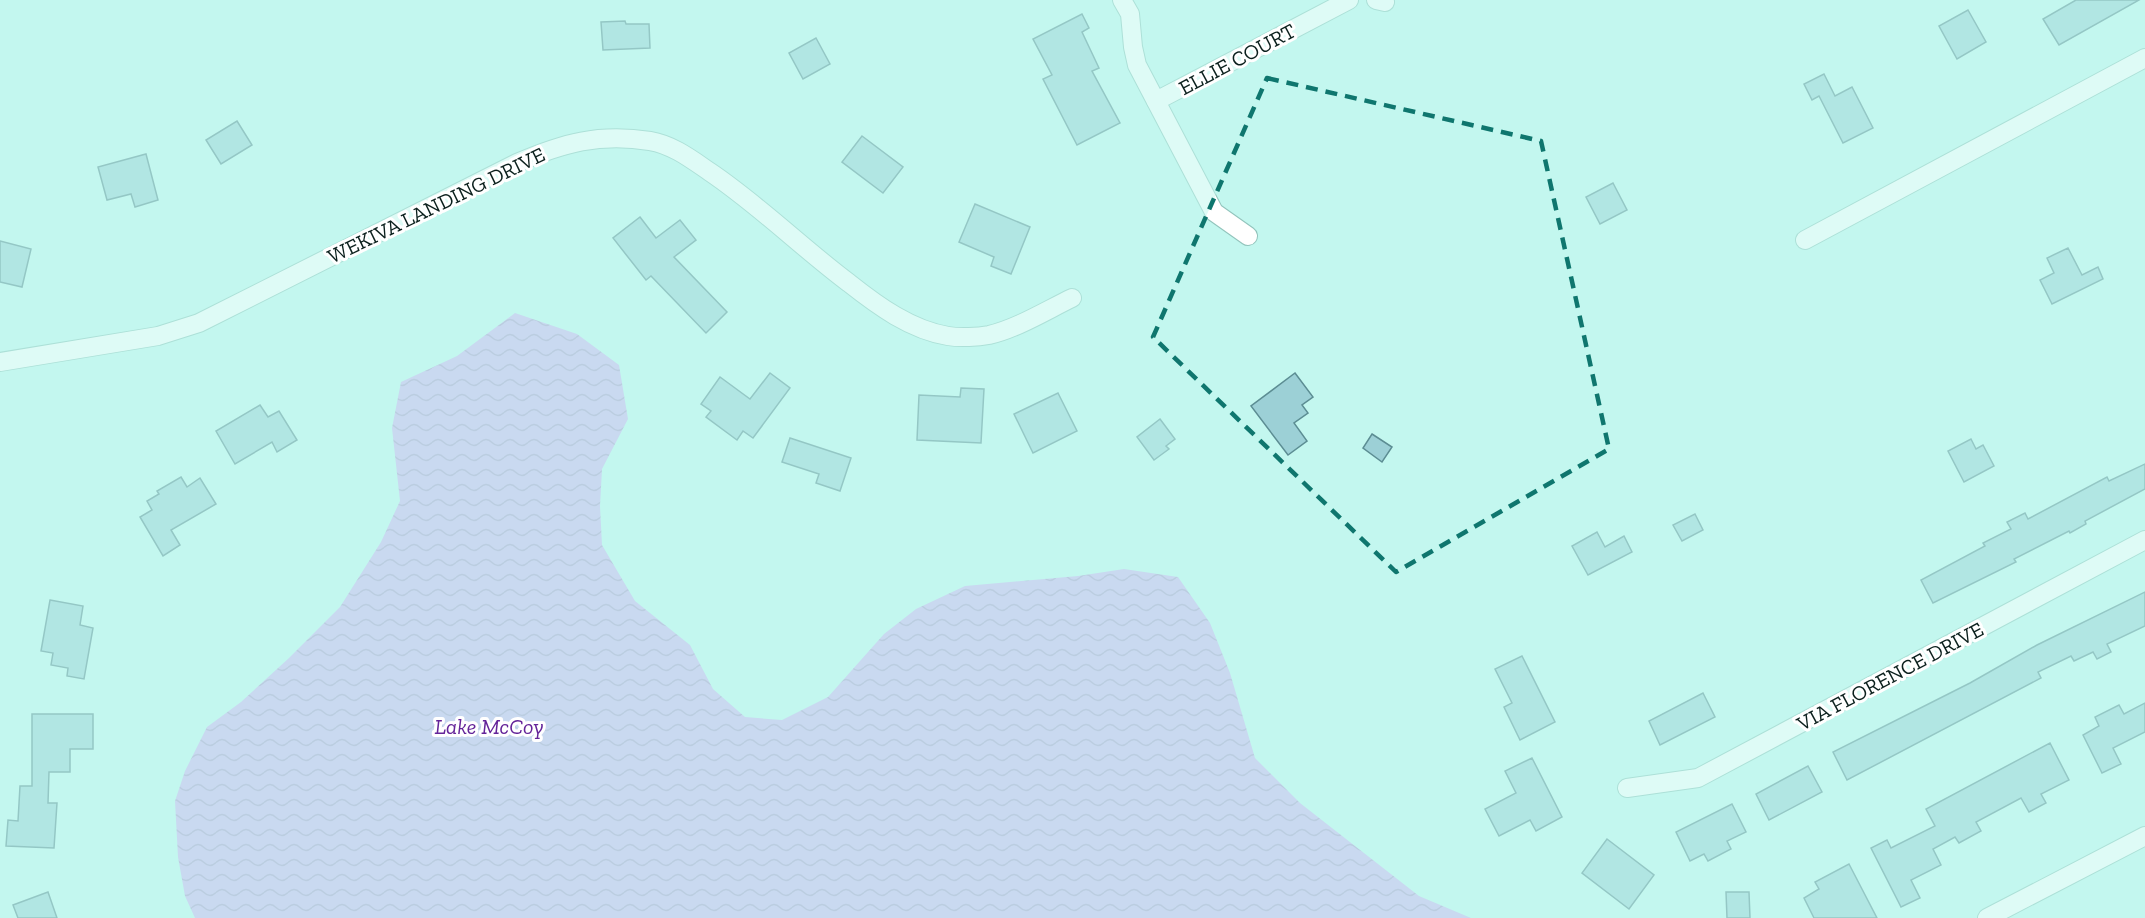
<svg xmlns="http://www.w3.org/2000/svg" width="2145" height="918" font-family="'Zilla Slab',serif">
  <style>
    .water { fill: url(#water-waves) }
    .building { fill: #9cd0d6; stroke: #5c8d93; stroke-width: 1.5 }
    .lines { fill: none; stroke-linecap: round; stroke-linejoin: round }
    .minor-casing { stroke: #92c4bc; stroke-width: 20 }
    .minor { stroke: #fff; stroke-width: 18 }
    .marked { fill: none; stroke: #0f766e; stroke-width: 4.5; stroke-dasharray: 12 8; stroke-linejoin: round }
    .labels { text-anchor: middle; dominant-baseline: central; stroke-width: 6; stroke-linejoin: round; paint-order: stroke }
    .street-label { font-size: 21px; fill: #0b201d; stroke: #fff }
    .water-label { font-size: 22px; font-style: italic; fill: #642499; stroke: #fff }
  </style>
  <defs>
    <pattern id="water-waves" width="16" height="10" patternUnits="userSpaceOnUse" patternTransform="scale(1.5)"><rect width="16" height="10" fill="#d0b4f2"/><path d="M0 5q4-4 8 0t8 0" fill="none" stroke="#b19acf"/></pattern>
  </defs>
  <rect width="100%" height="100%" fill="#c3f7ef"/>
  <!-- water -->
  <path class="water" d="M 515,313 L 577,334 L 619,365 L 628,419 L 602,469 L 600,506 L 602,545 L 635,601 L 690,645 L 713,689 L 745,717 L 782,720 L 828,697 L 884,634 L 916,609 L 965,586 L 1078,576 L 1124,569 L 1178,577 L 1210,623 L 1230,673 L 1255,758 L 1300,803 L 1419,896 L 1471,918 L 195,918 L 185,896 L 178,857 L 175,801 L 185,771 L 207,727 L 241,702 L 289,658 L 340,607 L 381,542 L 400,501 L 392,428 L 401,382 L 457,356 Z"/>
  <!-- building -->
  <g class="building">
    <path d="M 2076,0 L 2139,0 L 2059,45 L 2043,19 Z"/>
    <path d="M 1968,10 L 1986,42 L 1957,59 L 1939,26 Z"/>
    <path d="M 1082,14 L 1089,28 L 1082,32 L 1099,68 L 1092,71 L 1120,123 L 1077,145 L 1043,79 L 1052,75 L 1033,39 Z"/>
    <path d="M 625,21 L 626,24 L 649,24 L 650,48 L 603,50 L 601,22 Z"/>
    <path d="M 816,38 L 830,64 L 803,79 L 789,53 Z"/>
    <path d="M 1824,74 L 1835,96 L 1852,87 L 1873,128 L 1843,143 L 1819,96 L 1812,100 L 1804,84 Z"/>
    <path d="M 237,121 L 252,145 L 221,164 L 206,140 Z"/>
    <path d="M 862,136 L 903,167 L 883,193 L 842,162 Z"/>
    <path d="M 146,154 L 158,200 L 135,207 L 131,194 L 107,200 L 98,167 Z"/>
    <path d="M 1613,183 L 1627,210 L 1600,224 L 1586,197 Z"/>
    <path d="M 975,204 L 1030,227 L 1011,274 L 991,266 L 994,257 L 959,242 Z"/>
    <path d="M 640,217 L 656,238 L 680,220 L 696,240 L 674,257 L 727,312 L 706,333 L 651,276 L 646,280 L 613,238 Z"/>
    <path d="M 0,241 L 31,249 L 22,287 L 0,282 Z"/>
    <path d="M 2068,248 L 2082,275 L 2098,267 L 2103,279 L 2052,304 L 2040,280 L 2054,273 L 2047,258 Z"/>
    <path d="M 770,373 L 790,388 L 753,438 L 743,431 L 737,440 L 706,417 L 711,411 L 701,404 L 720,377 L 750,399 Z"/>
    <path d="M 1295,373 L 1313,397 L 1302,405 L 1308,413 L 1294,423 L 1307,441 L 1288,455 L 1251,406 Z"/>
    <path d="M 961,388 L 984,389 L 981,443 L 917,440 L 919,395 L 960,397 Z"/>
    <path d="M 1058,393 L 1077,431 L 1033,453 L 1014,414 Z"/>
    <path d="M 260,405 L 268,417 L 279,411 L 297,440 L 277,452 L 272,442 L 235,464 L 216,431 Z"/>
    <path d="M 1160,419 L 1175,439 L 1166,446 L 1169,449 L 1154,460 L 1137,437 Z"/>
    <path d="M 1372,434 L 1392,447 L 1382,462 L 1363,448 Z"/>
    <path d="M 790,438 L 851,458 L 840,491 L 816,483 L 819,474 L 782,462 Z"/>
    <path d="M 1971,439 L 1976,449 L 1983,445 L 1994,466 L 1964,482 L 1948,451 Z"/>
    <path d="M 2145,464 L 2145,489 L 2085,521 L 2086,524 L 2070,533 L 2069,531 L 2014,559 L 2016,562 L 1933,603 L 1921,580 L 1985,546 L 1983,543 L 2011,529 L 2007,522 L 2025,513 L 2028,519 L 2107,477 L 2109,481 Z"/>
    <path d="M 181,477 L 187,487 L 200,478 L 216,504 L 171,530 L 180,545 L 163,556 L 140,517 L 152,510 L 147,501 L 159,494 L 157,491 Z"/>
    <path d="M 1695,514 L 1703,530 L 1682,541 L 1673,525 Z"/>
    <path d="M 1597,532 L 1605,547 L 1624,536 L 1632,552 L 1588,575 L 1572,546 Z"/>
    <path d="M 2145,592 L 2145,626 L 2107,644 L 2111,652 L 2097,659 L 2093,652 L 2074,661 L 2071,656 L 2038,672 L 2041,678 L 1847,780 L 1833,752 L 1970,683 L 2037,645 Z"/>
    <path d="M 50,600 L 83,606 L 80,625 L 93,628 L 84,679 L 67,676 L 68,668 L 51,665 L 53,653 L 41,651 Z"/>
    <path d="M 1522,656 L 1555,722 L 1520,740 L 1504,707 L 1512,703 L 1495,669 Z"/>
    <path d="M 1703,693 L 1715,717 L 1660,745 L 1649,721 Z"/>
    <path d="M 2145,703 L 2145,732 L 2113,748 L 2121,764 L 2102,773 L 2083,735 L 2099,726 L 2095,717 L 2119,705 L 2124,714 Z"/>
    <path d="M 32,714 L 93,714 L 93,749 L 70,749 L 70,772 L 49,772 L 48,803 L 57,803 L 54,848 L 6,846 L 8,820 L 18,821 L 20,786 L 32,786 Z"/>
    <path d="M 2050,743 L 2069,780 L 2041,794 L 2046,803 L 2029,812 L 2021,798 L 1976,822 L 1981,831 L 1959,843 L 1955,837 L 1933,849 L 1941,865 L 1911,880 L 1920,898 L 1901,907 L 1871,848 L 1887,840 L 1891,848 L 1935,826 L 1926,809 Z"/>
    <path d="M 1532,758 L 1562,817 L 1536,831 L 1530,820 L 1499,836 L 1485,809 L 1516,793 L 1505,771 Z"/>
    <path d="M 1808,766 L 1822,792 L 1769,820 L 1756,794 Z"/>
    <path d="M 1732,804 L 1746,832 L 1727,841 L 1731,849 L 1708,861 L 1704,854 L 1690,861 L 1676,832 Z"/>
    <path d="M 1607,839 L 1654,875 L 1629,909 L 1582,873 Z"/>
    <path d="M 1849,864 L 1877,918 L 1814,918 L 1804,898 L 1819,889 L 1815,882 Z"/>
    <path d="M 48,892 L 57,918 L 18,918 L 13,905 Z"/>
    <path d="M 1726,892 L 1749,892 L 1750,918 L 1727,918 Z"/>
  </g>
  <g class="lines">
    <defs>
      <g id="minor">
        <path d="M 1122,0 L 1130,14 L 1133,47 L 1137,65 L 1214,212 L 1248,236"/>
        <path d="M 1376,0 L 1385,2"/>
        <path d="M 1156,101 L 1349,0"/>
        <path d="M 1805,240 L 2145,58"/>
        <path d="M 0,362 L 158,336 L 199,323 L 517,163 C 563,143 599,133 650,141 C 673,145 691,159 710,172 C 759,205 801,247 849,283 C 878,306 911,330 948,336 C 960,338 978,337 989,335 C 1016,329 1047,310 1072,298"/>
        <path d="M 1627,788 L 1698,778 L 2145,540"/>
        <path d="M 1987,918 L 2145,836"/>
      </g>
    </defs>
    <!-- minor casing -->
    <use href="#minor" class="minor-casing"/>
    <!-- minor -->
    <use href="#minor" class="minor"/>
  </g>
  <!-- marked area -->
  <path d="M0 0H2145V918H0ZM 1267,78 L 1541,141 L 1609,449 L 1396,572 L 1153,337 Z" fill="#c3f7ef" fill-opacity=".55" fill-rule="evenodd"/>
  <path class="marked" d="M 1267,78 L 1541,141 L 1609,449 L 1396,572 L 1153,337 Z"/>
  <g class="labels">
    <!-- street labels -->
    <g class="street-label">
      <text transform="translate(1237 59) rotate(-28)">ELLIE COURT</text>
      <text transform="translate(436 205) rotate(-26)">WEKIVA LANDING DRIVE</text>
      <text transform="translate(1890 676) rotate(-28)">VIA FLORENCE DRIVE</text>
    </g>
    <!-- water labels -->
    <g class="water-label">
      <text x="489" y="726">Lake McCoy</text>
    </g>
  </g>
</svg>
